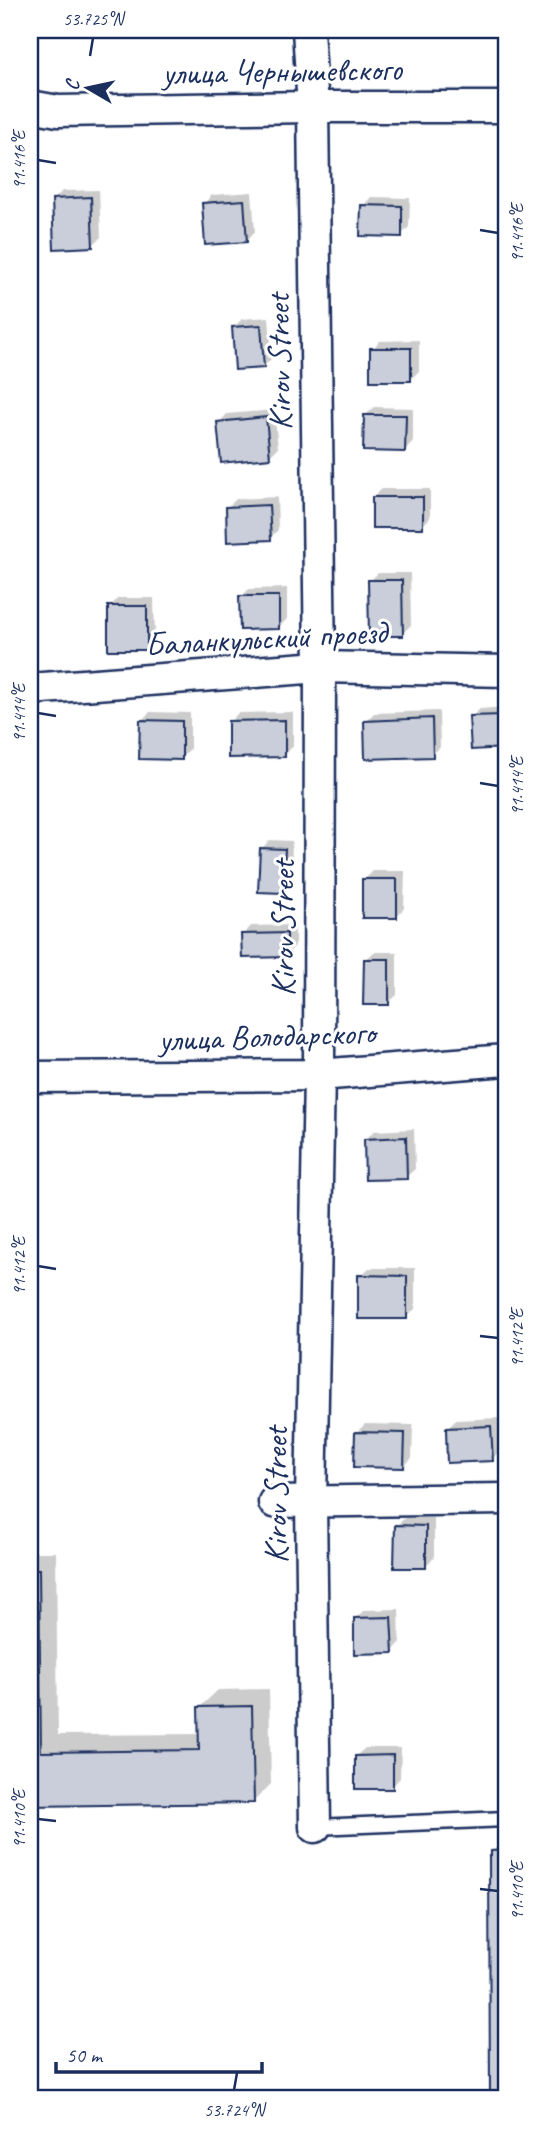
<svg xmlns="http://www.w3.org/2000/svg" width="536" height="2129" font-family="Caveat,sans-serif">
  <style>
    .shadow { fill: #0003 }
    .building { fill: #caceda; stroke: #1b2f5e; stroke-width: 2 }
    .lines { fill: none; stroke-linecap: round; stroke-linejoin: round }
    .service-casing { stroke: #1b2f5e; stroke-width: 19 }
    .minor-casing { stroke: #1b2f5e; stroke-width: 35 }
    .service { stroke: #fff; stroke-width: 14 }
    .minor { stroke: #fff; stroke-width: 30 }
    .ticks { fill: none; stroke: #1b2f5e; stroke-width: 2.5 }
    .labels { text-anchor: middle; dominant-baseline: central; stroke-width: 6; stroke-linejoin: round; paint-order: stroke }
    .street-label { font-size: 33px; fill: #1b2f5e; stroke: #fff }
    .neatline { fill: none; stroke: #1b2f5e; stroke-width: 2.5 }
    .ticks-label { font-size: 18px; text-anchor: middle; fill: #1b2f5e }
  </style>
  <rect width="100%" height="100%" fill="#fff"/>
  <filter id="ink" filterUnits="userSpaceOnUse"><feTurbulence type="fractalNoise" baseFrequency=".0143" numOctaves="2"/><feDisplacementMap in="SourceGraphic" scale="14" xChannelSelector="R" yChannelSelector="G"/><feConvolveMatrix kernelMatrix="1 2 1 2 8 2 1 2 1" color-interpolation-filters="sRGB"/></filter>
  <g filter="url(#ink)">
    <!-- shadow -->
    <g class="shadow">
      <path d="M 99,190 L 101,237 L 92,246 L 54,200 L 62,191 Z"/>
      <path d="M 252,192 L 255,232 L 247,241 L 204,204 L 212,195 Z"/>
      <path d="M 371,197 L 410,198 L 409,227 L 401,235 L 363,206 Z"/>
      <path d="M 269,317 L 272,358 L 264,366 L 234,327 L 242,319 Z"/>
      <path d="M 419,340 L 419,371 L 411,379 L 372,349 L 380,341 Z"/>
      <path d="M 374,407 L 413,408 L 413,441 L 405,450 L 365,416 Z"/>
      <path d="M 274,410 L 278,448 L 269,457 L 219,423 L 227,414 Z"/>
      <path d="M 382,489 L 430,489 L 430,518 L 422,526 L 373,497 Z"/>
      <path d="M 277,497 L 278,530 L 270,538 L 227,508 L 236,499 Z"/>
      <path d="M 378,573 L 410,573 L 411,625 L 402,634 L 370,581 Z"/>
      <path d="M 287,588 L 287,619 L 279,627 L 241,597 L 249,589 Z"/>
      <path d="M 118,598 L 154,598 L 155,640 L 146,648 L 110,607 Z"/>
      <path d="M 506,707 L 506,744 L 504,746 L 471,717 L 480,709 Z"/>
      <path d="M 439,711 L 440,747 L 432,755 L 366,721 L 374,713 Z"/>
      <path d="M 150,712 L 190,713 L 190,749 L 181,758 L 141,721 Z"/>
      <path d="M 293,712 L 293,746 L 285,755 L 230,722 L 238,713 Z"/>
      <path d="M 270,840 L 292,841 L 291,882 L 283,891 L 261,849 Z"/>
      <path d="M 373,871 L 405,871 L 404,908 L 396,917 L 364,880 Z"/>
      <path d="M 295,925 L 295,946 L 286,955 L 243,935 L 251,926 Z"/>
      <path d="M 374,952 L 397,952 L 397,995 L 388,1003 L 365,960 Z"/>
      <path d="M 414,1129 L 415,1169 L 406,1177 L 366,1139 L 374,1131 Z"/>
      <path d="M 369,1268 L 415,1268 L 415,1309 L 406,1317 L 360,1276 Z"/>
      <path d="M 499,1418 L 500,1451 L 492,1459 L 447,1429 L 456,1420 Z"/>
      <path d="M 365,1424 L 413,1425 L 412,1458 L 404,1466 L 356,1433 Z"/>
      <path d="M 405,1518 L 434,1518 L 434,1558 L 425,1566 L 396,1526 Z"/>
      <path d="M 30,1552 L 56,1552 L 58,1735 L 200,1734 L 200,1707 L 218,1690 L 269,1689 L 271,1784 L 253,1802 L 30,1804 Z"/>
      <path d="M 399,1609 L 400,1643 L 392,1652 L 355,1619 L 364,1610 Z"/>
      <path d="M 365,1748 L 401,1748 L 400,1778 L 392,1787 L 356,1756 Z"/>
      <path d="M 506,1838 L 506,2099 L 492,2099 L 491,1856 L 493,1851 Z"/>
    </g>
    <!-- building -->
    <g class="building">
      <path d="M 91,197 L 93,247 L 54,249 L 52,199 Z"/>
      <path d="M 244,200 L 247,242 L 205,245 L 202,203 Z"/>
      <path d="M 361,205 L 402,206 L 402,237 L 360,236 Z"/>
      <path d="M 261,325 L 264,368 L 235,370 L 232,327 Z"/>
      <rect x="370" y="348" width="41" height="33"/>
      <path d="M 364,415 L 406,415 L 405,452 L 363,451 Z"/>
      <path d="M 266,417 L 270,458 L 221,463 L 217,422 Z"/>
      <rect x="372" y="497" width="51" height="31"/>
      <path d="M 269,505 L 271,540 L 227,542 L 226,507 Z"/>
      <path d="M 368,580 L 402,580 L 403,636 L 369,636 Z"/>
      <path d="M 239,596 L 279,596 L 279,629 L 240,630 Z"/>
      <rect x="108" y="606" width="39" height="44"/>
      <path d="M 503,715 L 505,748 L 471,750 L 469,716 Z"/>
      <path d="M 432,718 L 433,757 L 365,759 L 364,721 Z"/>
      <path d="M 140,720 L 182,721 L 182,760 L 139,759 Z"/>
      <path d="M 285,720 L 285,757 L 228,758 L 228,721 Z"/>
      <path d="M 260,848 L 285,849 L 283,893 L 258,892 Z"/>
      <rect x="362" y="879" width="35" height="39"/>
      <path d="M 287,933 L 287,957 L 242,958 L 241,934 Z"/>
      <path d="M 364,959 L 389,959 L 389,1005 L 363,1005 Z"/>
      <path d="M 406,1137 L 407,1179 L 365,1180 L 364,1139 Z"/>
      <path d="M 358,1275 L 407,1276 L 407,1319 L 358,1319 Z"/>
      <path d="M 491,1426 L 493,1461 L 447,1463 L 446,1428 Z"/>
      <path d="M 355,1432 L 405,1433 L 404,1468 L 354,1467 Z"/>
      <path d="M 395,1525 L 426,1526 L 426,1568 L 394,1568 Z"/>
      <path d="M 30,1569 L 39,1569 L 41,1752 L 199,1750 L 198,1707 L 252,1706 L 254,1803 L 30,1806 Z"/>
      <path d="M 391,1617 L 393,1653 L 354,1654 L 354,1618 Z"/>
      <path d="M 393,1755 L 393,1789 L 355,1789 L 355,1756 Z"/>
      <path d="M 506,1850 L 506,2099 L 490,2099 L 489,1856 L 491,1856 L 491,1851 Z"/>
    </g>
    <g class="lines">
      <defs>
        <path id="service" d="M 315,1827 L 506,1819"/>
        <g id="minor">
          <path d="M 308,30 L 313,107 L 320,667 L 319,1075 L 311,1502 L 315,1827"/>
          <path d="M 30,106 L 58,111 L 313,107 L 506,107"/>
          <path d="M 30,689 L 320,667 L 506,671"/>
          <path d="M 30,1077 L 319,1075 L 506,1060"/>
          <path d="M 274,1502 L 506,1499"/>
        </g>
      </defs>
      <!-- service casing -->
      <use href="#service" class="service-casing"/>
      <!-- minor casing -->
      <use href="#minor" class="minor-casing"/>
      <!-- service -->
      <use href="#service" class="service"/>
      <!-- minor -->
      <use href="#minor" class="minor"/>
    </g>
  </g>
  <!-- ticks -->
  <path class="ticks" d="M 90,56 L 93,38M 38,160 L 56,163M 480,230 L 498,233M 38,713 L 56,716M 480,783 L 498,786M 38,1266 L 56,1269M 480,1336 L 498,1338M 38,1819 L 56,1821M 480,1889 L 498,1891M 234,2090 L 237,2073"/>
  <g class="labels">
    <!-- street labels -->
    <g class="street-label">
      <text transform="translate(282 71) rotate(-1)">улица Чернышевского</text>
      <text transform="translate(279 362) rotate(-91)">Kirov Street</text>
      <text transform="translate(266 638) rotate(-3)">Баланкульский проезд</text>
      <text transform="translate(283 928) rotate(-90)">Kirov Street</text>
      <text transform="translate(267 1036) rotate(-2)">улица Володарского</text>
      <text transform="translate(276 1495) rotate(-90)">Kirov Street</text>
    </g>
  </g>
  <!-- margin -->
  <rect width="536" height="2129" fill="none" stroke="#fff" stroke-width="77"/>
  <!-- north arrow -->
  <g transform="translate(88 88) rotate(279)" stroke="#ffffff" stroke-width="5" paint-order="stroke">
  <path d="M0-5L12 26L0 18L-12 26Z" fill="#1b2f5e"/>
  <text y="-10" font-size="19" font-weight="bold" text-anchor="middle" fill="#1b2f5e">С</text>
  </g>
  <!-- scale -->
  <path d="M56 2062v10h206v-10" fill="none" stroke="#1b2f5e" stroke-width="3.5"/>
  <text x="66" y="2062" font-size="21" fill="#1b2f5e" stroke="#ffffff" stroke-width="5" paint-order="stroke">50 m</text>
  <rect x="38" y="38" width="460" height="2052" class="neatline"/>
  <g class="ticks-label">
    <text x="93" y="25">53.725°N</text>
    <text transform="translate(19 160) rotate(-90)" y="6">91.416°E</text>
    <text transform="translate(517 233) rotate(-90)" y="6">91.416°E</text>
    <text transform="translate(19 713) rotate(-90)" y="6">91.414°E</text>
    <text transform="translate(517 786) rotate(-90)" y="6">91.414°E</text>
    <text transform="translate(19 1266) rotate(-90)" y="6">91.412°E</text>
    <text transform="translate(517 1338) rotate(-90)" y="6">91.412°E</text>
    <text transform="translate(19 1819) rotate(-90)" y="6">91.410°E</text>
    <text transform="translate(517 1891) rotate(-90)" y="6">91.410°E</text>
    <text x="234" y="2116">53.724°N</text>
  </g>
</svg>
